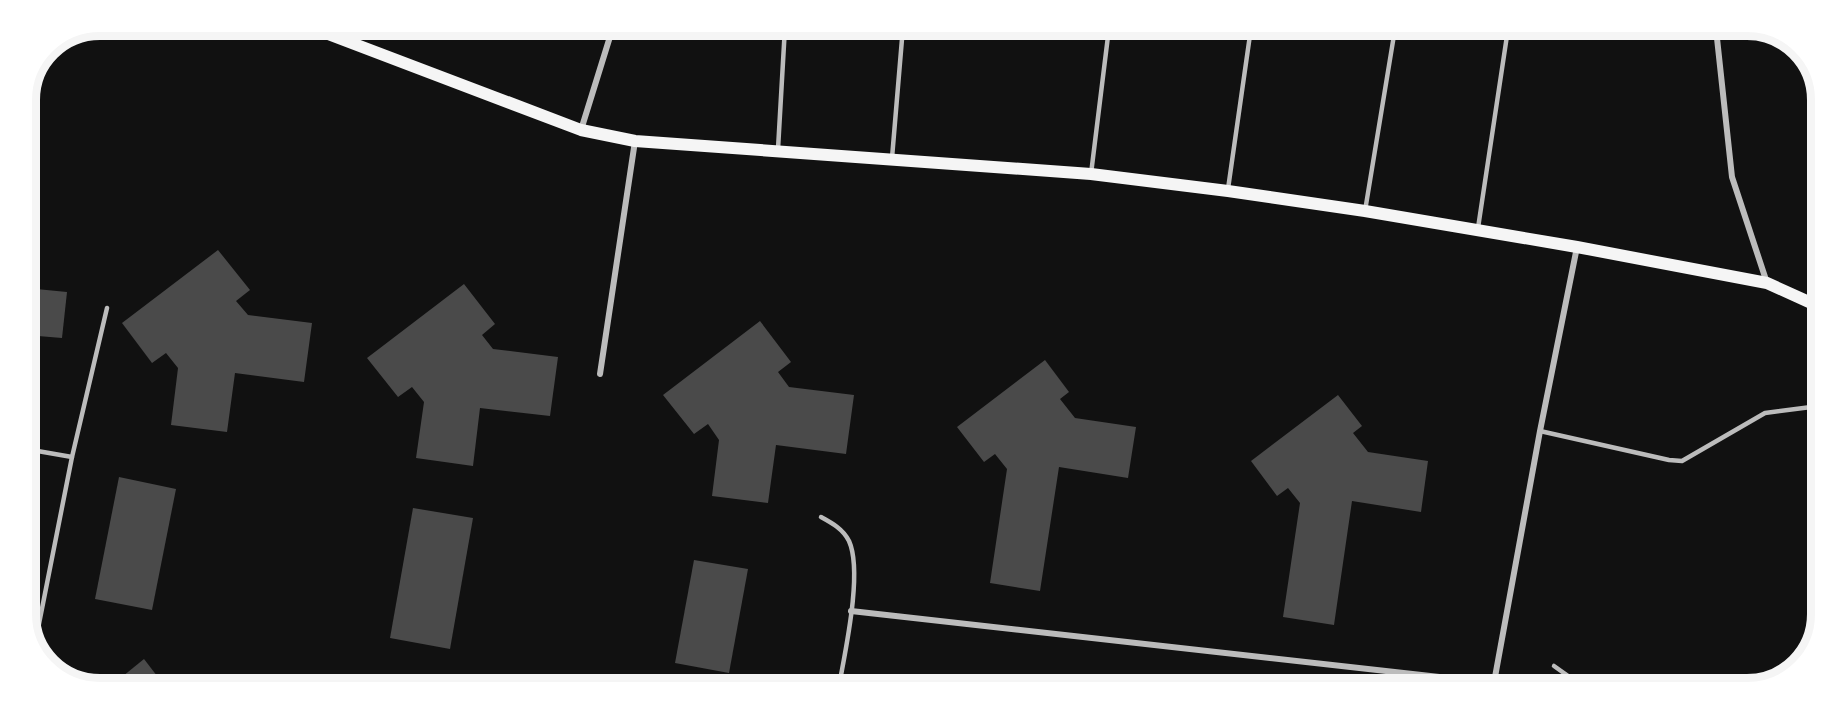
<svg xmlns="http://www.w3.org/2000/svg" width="1847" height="714" font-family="'Archivo Narrow',sans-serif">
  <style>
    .building { fill: #4a4a4a }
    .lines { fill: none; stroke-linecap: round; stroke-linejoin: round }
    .service { stroke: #bcbcbc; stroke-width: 4.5 }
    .minor { stroke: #bcbcbc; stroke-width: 6 }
    .secondary { stroke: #f5f5f5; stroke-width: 12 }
    .rim { fill: none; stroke: #f5f5f5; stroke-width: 8 }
  </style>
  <rect width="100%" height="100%" fill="#111"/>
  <!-- building -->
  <g class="building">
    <path d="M 218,250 L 250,290 L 236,301 L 248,315 L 312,323 L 304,382 L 235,373 L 227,432 L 171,425 L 178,368 L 166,353 L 152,363 L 122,323 Z"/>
    <path d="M 464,284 L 495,324 L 482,335 L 493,349 L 558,357 L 550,416 L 480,408 L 473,466 L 416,458 L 424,402 L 412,387 L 398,397 L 367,358 Z"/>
    <path d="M 26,288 L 67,292 L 62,338 L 26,335 Z"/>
    <path d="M 760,321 L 791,362 L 778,372 L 789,387 L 854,395 L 846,454 L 776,445 L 768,503 L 712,496 L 719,440 L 708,424 L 694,434 L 663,395 Z"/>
    <path d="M 1045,360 L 1069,392 L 1060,399 L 1075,418 L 1136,427 L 1128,478 L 1059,467 L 1040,591 L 990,583 L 1007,469 L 995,454 L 984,462 L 957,427 Z"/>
    <path d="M 1338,395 L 1362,426 L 1353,433 L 1368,452 L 1428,461 L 1421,512 L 1352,501 L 1334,625 L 1283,617 L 1300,503 L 1288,488 L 1277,496 L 1251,461 Z"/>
    <path d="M 119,477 L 176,489 L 152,610 L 95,599 Z"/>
    <path d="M 413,508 L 473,518 L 450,649 L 390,638 Z"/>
    <path d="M 694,560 L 748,569 L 729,673 L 675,663 Z"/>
    <path d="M 144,659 L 164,685 L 112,685 Z"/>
  </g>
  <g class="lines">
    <!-- service -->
    <g class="service">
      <path d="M 1011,28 L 1012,28"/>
      <path d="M 778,149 L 785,27"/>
      <path d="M 892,158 L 903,27"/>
      <path d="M 1091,174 L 1109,28"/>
      <path d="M 1228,189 L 1251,28"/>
      <path d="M 1365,211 L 1395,29"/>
      <path d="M 1478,228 L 1508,29"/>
      <path d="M 1540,431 L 1669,460 L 1682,461 L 1765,413 L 1819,406"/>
      <path d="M 26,449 L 72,457"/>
      <path d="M 821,517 C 832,523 843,529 849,541 C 863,572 845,652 839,686"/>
      <path d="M 35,644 L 72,457 L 107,308"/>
      <path d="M 1554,666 L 1585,688"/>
    </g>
    <!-- minor -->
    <g class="minor">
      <path d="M 1716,29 L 1732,177 L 1767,283"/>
      <path d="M 581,130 L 613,27"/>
      <path d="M 600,374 L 635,141"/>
      <path d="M 851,611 L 1493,683"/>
      <path d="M 1493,688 L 1540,431 L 1577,247"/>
    </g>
    <!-- secondary -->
    <path class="secondary" d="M 307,26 L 581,130 L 635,141 L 1091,174 L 1228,191 L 1365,211 L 1577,247 L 1767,283 L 1820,307"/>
  </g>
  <!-- crop -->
  <path d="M0 0H1847V714H0ZM100 36H1747A64 64 0 0 1 1811 100V614A64 64 0 0 1 1747 678H100A64 64 0 0 1 36 614V100A64 64 0 0 1 100 36Z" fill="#fff" fill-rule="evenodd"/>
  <path class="rim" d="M100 36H1747A64 64 0 0 1 1811 100V614A64 64 0 0 1 1747 678H100A64 64 0 0 1 36 614V100A64 64 0 0 1 100 36Z"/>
</svg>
